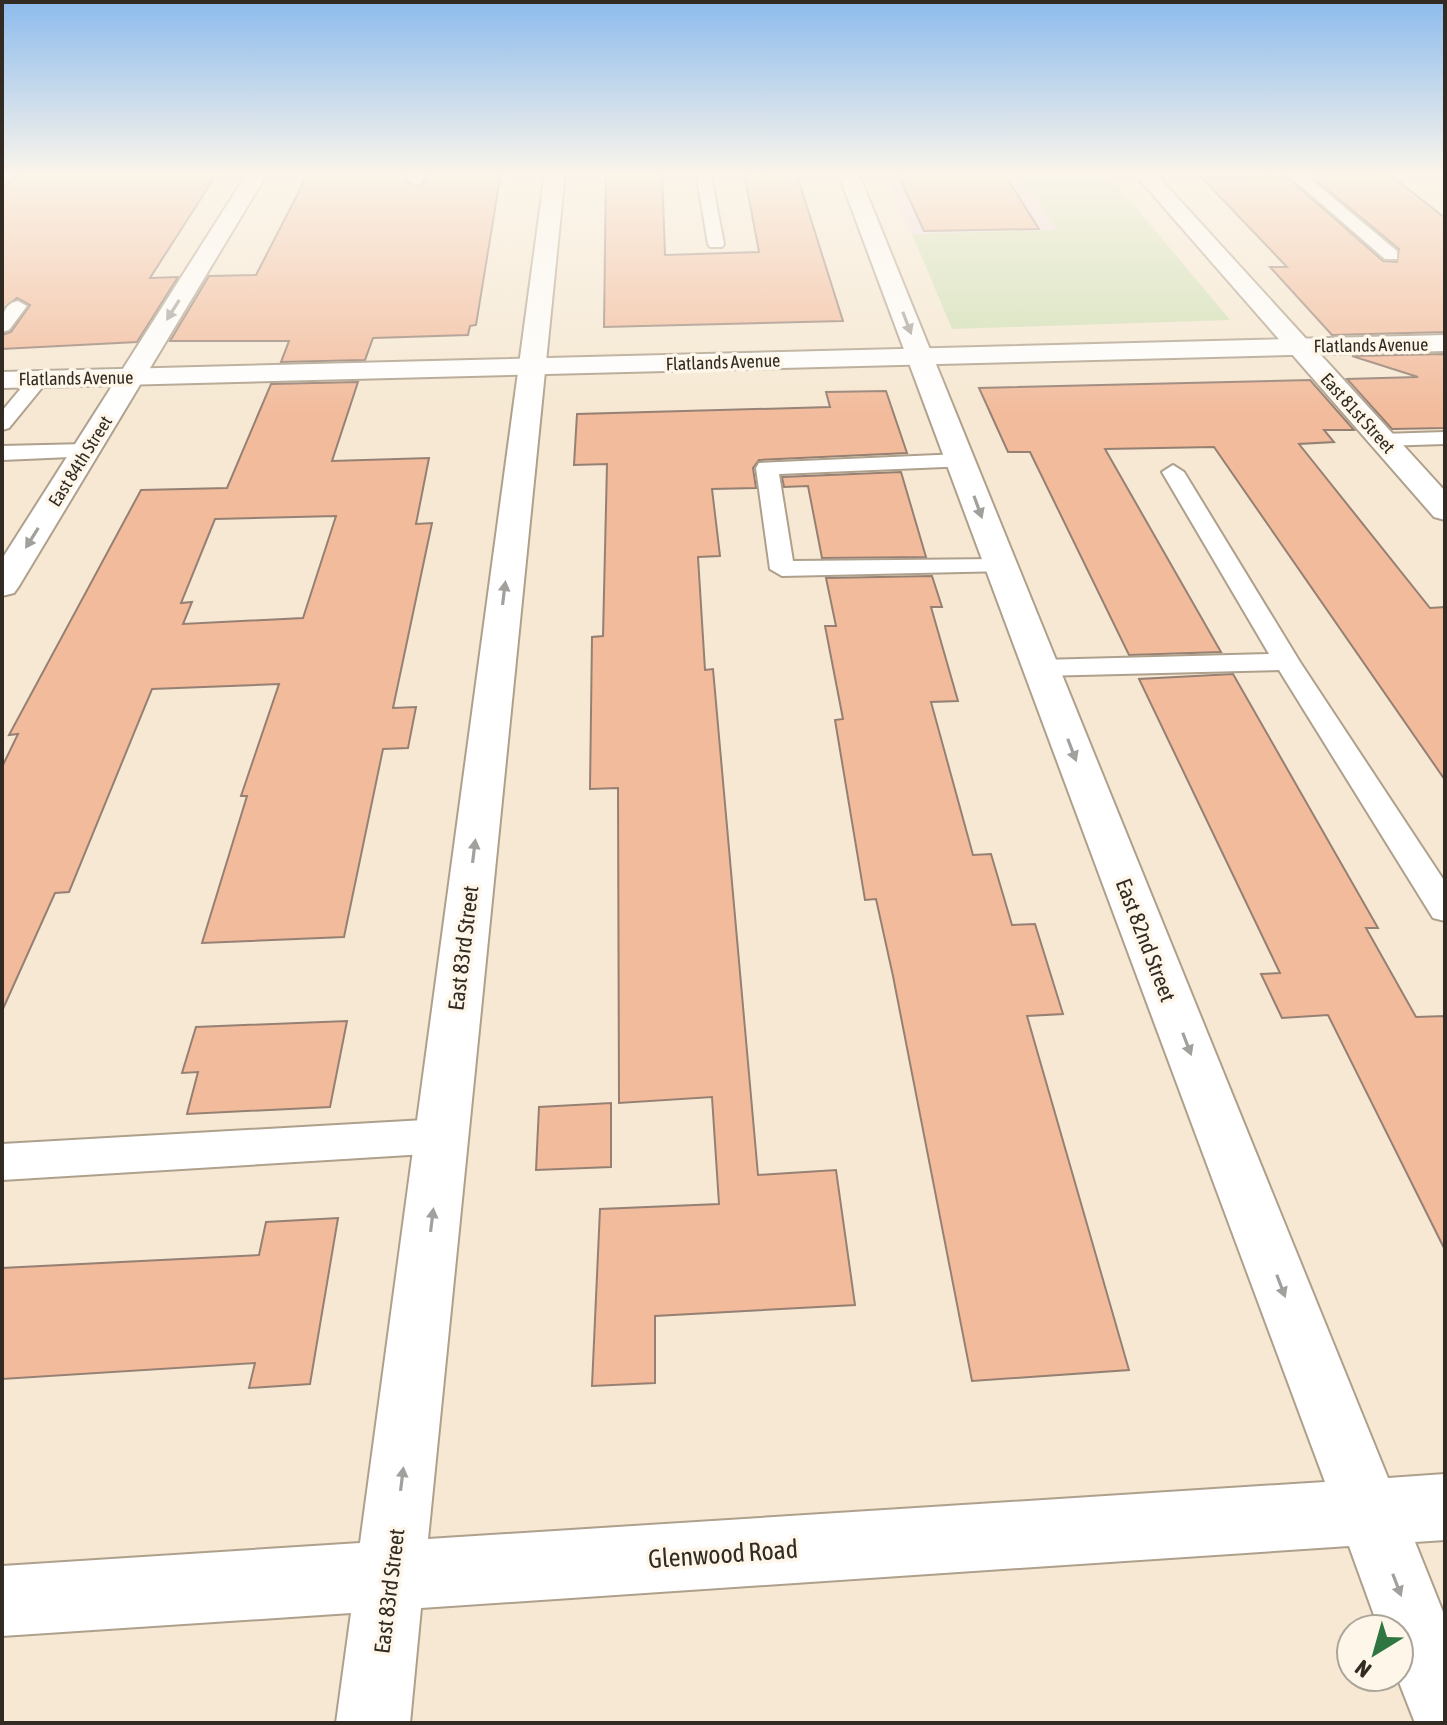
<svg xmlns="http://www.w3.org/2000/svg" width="1447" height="1725" font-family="'Asap Condensed',sans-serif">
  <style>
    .education { fill: #eed9e7 }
    .green { fill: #cedfb3 }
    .building { fill: #f2bb9c; stroke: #968074; stroke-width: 2; fill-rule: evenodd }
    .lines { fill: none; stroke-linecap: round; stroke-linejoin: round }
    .lane-casing { stroke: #aea08c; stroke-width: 4 }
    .street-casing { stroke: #aea08c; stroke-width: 4 }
    .secondary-casing { stroke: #aea08c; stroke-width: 4 }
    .lane { fill: #fff; fill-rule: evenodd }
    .street { fill: #fff; fill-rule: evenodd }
    .secondary { fill: #fff; fill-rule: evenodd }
    .oneway { fill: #a2a09c }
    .labels { text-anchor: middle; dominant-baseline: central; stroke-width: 7; stroke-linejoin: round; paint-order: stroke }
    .far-street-label { font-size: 18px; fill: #312b23; stroke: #fef6e9 }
    .street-label { font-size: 22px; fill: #312b23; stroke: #fef6e9 }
    .near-street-label { font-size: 26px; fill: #312b23; stroke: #fef6e9 }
  </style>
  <rect width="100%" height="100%" fill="#f6e8d2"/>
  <!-- education -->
  <path class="education" d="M 884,173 L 1019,173 L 1057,230 L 912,234 Z"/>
  <!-- green -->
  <path class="green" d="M 1019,173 L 1107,173 L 1230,320 L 952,329 L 912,234 L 1057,230 Z"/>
  <!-- building -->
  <g class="building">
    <path d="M 19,172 L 218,172 L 150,278 L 178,277 L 137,342 L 2,349 L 2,335 L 11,332 L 30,305 L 17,298 L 2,310 L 2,189 Z"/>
    <path d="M 309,172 L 407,172 L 405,181 L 416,187 L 423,184 L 428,172 L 501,172 L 476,325 L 470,326 L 468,335 L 373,338 L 365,360 L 281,362 L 289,341 L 170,341 L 209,276 L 256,275 Z"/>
    <path d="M 606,172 L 662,172 L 665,255 L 759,252 L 744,172 L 796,172 L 843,321 L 604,327 Z"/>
    <path d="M 897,172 L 1003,172 L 1039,229 L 924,231 Z"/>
    <path d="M 1389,174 L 1445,218 L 1445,332 L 1332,335 L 1270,267 L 1287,267 L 1202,178 L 1286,176 L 1383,261 L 1397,262 L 1399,249 L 1311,176 Z"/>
    <path d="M 1445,354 L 1445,428 L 1392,429 L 1347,379 L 1418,377 L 1352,356 Z"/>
    <path d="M 1310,380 L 1354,430 L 1324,430 L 1334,442 L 1299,444 L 1430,608 L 1445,607 L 1445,780 L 1214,447 L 1105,449 L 1221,652 L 1129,655 L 1030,452 L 1008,452 L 979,388 Z"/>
    <path d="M 358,382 L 332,461 L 429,458 L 416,524 L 432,523 L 393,708 L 416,707 L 408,748 L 383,749 L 344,937 L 202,943 L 247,796 L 241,796 L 279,684 L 152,689 L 69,892 L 55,893 L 2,1011 L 2,767 L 18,734 L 9,735 L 141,490 L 227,488 L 271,384 ZM 336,516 L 303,618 L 183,624 L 192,602 L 181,603 L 215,519 Z"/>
    <path d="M 886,391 L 907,453 L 759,460 L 753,468 L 756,488 L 712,489 L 720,556 L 698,557 L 705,670 L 713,669 L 758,1175 L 836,1170 L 855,1305 L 655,1316 L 655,1383 L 592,1386 L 600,1209 L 719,1204 L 712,1097 L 619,1103 L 618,788 L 590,789 L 592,637 L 603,636 L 607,464 L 574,465 L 577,414 L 830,407 L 826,392 Z"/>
    <path d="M 901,472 L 926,557 L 822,558 L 808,486 L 784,487 L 782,477 Z"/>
    <path d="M 932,576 L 942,607 L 931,607 L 958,701 L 931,702 L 973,855 L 991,854 L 1012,925 L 1035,924 L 1063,1014 L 1027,1016 L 1129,1370 L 972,1381 L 893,976 L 876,899 L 865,900 L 835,720 L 843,719 L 825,626 L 836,626 L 826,578 Z"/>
    <path d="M 1233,674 L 1378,928 L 1366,928 L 1416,1017 L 1445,1016 L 1445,1250 L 1328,1015 L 1282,1018 L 1261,974 L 1280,973 L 1139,679 Z"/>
    <path d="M 347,1021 L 330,1107 L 187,1114 L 198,1072 L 182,1073 L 196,1027 Z"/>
    <path d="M 611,1103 L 611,1167 L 536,1170 L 539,1107 Z"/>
    <path d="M 338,1218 L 310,1384 L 249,1388 L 255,1363 L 2,1379 L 2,1268 L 259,1255 L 266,1222 Z"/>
  </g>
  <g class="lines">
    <defs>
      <g id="lane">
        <path d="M 410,172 L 425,172 L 420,183 L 415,184 L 408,180 Z"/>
        <path d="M 696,172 L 710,172 L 724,244 L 722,247 L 710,247 L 708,244 Z"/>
        <path d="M 1285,172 L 1302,172 L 1397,251 L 1397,259 L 1385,259 Z"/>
        <path d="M 18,301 L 27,306 L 9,330 L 2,332 C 2,318 2,304 18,301 Z"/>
        <path d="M 39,373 L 49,379 L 9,428 L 2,430 L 2,411 L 32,375 Z"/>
        <path d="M 1445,432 L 1445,444 L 1382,446 L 1371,440 L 1382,434 Z"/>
        <path d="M 86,444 L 97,451 L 94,456 L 2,460 L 2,446 Z"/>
        <path d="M 960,454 L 971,461 L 968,466 L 779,474 L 793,561 L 999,559 L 1008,561 L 1011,566 L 1008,571 L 782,576 L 770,569 L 756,468 L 759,463 Z"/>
        <path d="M 1173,465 L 1184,472 L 1300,662 L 1445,882 L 1445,921 L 1433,918 L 1279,670 L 1040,676 L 1030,674 L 1026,668 L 1030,662 L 1040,660 L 1269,654 L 1162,472 Z"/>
        <path d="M 442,1119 L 456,1124 L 461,1136 L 456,1148 L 442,1153 L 2,1180 L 2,1144 Z"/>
      </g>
      <g id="street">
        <path d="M 248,172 L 268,172 L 19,586 L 14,593 L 2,596 L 2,559 Z"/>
        <path d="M 545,172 L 565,172 L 428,1539 L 1325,1482 L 838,172 L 858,172 L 1388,1478 L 1445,1474 L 1445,1540 L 1415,1542 L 1445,1617 L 1445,1723 L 1415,1723 L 1397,1677 L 1399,1629 L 1379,1629 L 1349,1546 L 421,1608 L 410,1723 L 336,1723 L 351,1613 L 2,1636 L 2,1566 L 360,1543 Z"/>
        <path d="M 1133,172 L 1154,172 L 1445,491 L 1445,520 L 1434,517 Z"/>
      </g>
      <path id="secondary" d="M 1445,335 L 1445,351 L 2,388 L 2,372 Z"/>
    </defs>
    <!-- lane casing -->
    <use href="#lane" class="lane-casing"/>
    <!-- street casing -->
    <use href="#street" class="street-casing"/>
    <!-- secondary casing -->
    <use href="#secondary" class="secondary-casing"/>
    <!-- lane -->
    <use href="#lane" class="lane"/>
    <!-- street -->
    <use href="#street" class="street"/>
    <!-- secondary -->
    <use href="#secondary" class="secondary"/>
  </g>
  <!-- one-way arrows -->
  <defs><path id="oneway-solid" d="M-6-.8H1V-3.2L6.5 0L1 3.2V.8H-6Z" transform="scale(2)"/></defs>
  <g class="oneway">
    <use href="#oneway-solid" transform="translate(173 310) rotate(122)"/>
    <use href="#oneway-solid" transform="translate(907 323) rotate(69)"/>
    <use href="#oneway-solid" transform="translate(978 507) rotate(70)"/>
    <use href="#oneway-solid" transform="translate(32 538) rotate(122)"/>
    <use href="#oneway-solid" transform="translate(504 593) rotate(-83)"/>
    <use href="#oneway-solid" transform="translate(1072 750) rotate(69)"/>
    <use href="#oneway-solid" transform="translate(474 851) rotate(-83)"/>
    <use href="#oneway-solid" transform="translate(1187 1044) rotate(69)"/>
    <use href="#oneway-solid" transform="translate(432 1220) rotate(-83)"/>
    <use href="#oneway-solid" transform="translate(1281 1286) rotate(69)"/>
    <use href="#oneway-solid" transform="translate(402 1479) rotate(-83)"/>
    <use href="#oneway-solid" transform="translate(1397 1585) rotate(69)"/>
  </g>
  <!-- sky -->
  <linearGradient id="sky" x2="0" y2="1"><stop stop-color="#8cbbed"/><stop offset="0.42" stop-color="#fbf5eb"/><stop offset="1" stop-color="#fbf5eb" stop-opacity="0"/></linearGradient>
  <rect width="1447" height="414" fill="url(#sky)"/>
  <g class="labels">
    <!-- far-street labels -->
    <g class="far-street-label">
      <text transform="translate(1371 345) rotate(-1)">Flatlands Avenue</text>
      <text transform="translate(723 362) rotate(-2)">Flatlands Avenue</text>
      <text transform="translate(76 378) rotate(-1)">Flatlands Avenue</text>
      <text transform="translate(1358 413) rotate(48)">East 81st Street</text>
      <text transform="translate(80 461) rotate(-58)">East 84th Street</text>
    </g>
    <!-- street labels -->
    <g class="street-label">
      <text transform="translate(1146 940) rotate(69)">East 82nd Street</text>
      <text transform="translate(463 948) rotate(-83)">East 83rd Street</text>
      <text transform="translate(389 1591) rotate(-83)">East 83rd Street</text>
    </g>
    <!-- near-street labels -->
    <g class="near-street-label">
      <text transform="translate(723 1554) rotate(-4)">Glenwood Road</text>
    </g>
  </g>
  <!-- border -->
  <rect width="1447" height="1725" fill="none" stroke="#312b23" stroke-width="8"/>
  <!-- north arrow -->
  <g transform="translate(1375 1653) rotate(217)"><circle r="38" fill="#fef6e9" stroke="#aca59a" stroke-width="2"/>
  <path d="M0-6L14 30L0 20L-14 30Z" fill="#2f7642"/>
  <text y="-12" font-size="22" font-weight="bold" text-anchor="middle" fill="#312b23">N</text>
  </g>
</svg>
